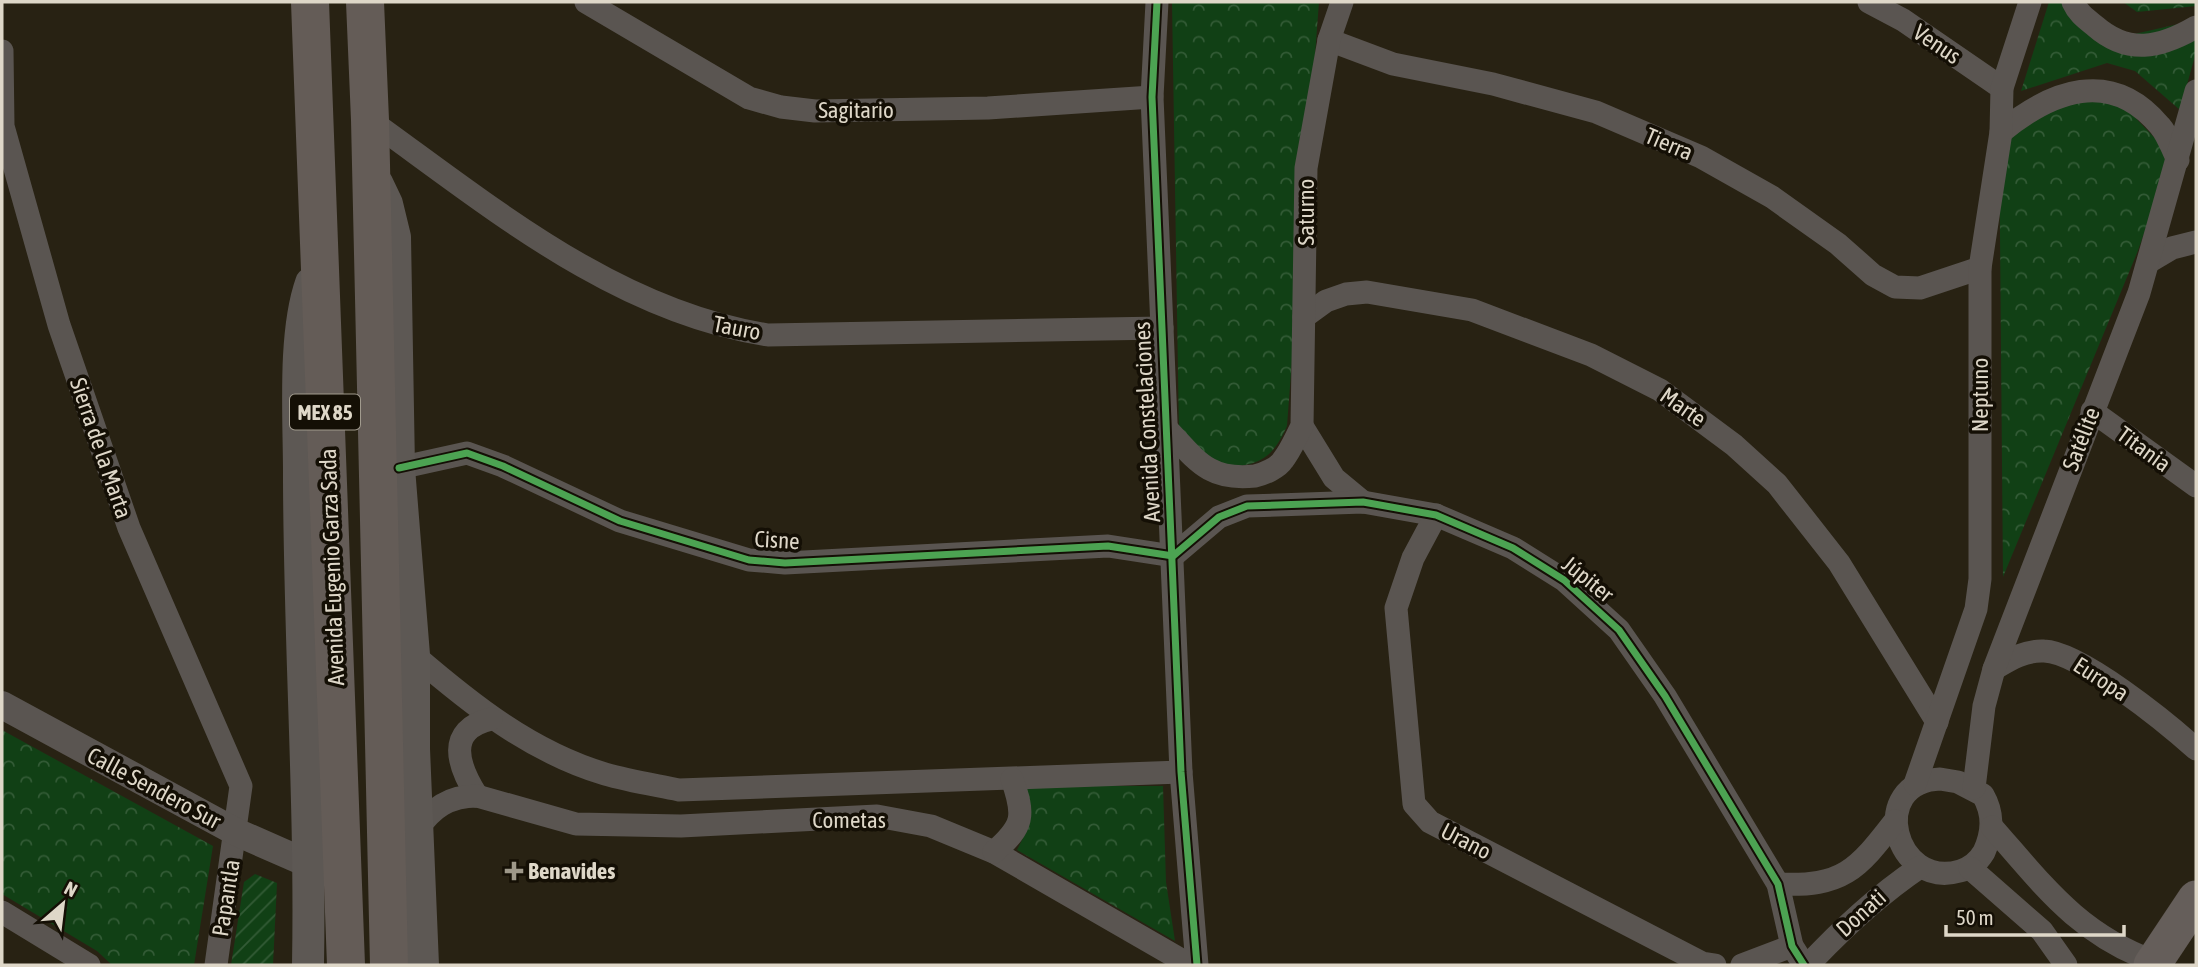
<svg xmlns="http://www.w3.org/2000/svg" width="2198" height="967" font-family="'Asap Condensed',sans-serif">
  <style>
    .forest { fill: url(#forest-crowns) }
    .garden { fill: url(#garden-furrows) }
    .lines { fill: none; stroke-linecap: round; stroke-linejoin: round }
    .minor { stroke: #5a5551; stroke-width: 23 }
    .tertiary { stroke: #5a5551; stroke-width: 28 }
    .secondary { stroke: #5d5854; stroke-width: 32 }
    .primary { stroke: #655e5a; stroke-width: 37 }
    .trunk { stroke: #645c57; stroke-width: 38 }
    .cycleway-casing { stroke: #140f05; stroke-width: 11 }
    .cycleway { stroke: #4ca352; stroke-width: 7 }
    .poi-dot { fill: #9e9889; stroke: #140f05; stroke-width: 2.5 }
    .labels { text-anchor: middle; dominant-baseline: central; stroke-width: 7; stroke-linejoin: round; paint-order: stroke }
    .shield { fill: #140f05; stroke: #a19b8e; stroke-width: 2 }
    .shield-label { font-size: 21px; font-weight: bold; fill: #ded7c8 }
    .street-label { font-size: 23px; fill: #ded7c8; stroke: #140f05 }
    .poi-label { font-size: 23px; font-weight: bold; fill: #ded7c8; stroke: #140f05; text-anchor: start }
  </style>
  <defs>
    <pattern id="forest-crowns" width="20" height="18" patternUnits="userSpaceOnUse" patternTransform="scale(1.75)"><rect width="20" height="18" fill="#114015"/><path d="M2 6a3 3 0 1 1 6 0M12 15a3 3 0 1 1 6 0" fill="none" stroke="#335b36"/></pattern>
    <pattern id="garden-furrows" width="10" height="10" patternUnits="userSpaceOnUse" patternTransform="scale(1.75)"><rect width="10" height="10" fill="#114015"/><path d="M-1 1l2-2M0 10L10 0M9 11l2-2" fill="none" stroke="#335b36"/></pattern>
  </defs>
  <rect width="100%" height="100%" fill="#282213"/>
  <!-- forest -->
  <g class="forest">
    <path d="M 1172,2 L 1319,2 L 1287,426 C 1269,467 1252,465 1211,468 L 1179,434 Z"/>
    <path d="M 2049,2 L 2076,2 L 2080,7 L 2130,35 L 2196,20 L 2196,52 L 2180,110 L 2135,71 L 2107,63 L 2021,91 Z"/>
    <path d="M 2123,2 L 2196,2 L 2196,6 L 2137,12 Z"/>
    <path d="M 2103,84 L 2172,156 L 2137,253 L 2003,577 L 1999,119 L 2051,88 Z"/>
    <path d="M 2,730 L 213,846 L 194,965 L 112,965 L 97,951 L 2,894 Z"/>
    <path d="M 1024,786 L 1163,786 L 1166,882 L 1175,941 L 1017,850 L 1029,826 Z"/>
  </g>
  <!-- garden -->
  <path class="garden" d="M 255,874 L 277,883 L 273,965 L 231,965 L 244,882 Z"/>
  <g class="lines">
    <!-- minor -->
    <g class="minor">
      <path d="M 586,2 L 749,98 L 781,107 L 815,111 L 988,108 L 1152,97"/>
      <path d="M 1157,2 L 1152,97 L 1162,328 L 1181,772 L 1197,965"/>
      <path d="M 1869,2 L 1903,20 L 2002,88"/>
      <path d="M 2073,2 C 2078,13 2085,18 2095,26 C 2128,55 2160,48 2196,27"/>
      <path d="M 1329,40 L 1393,64 L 1493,84 L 1596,112 L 1701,157 L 1772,197 L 1838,244 L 1873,275 L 1895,287 L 1920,288 L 1980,268"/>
      <path d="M 2,51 L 3,126 L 59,325 L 129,528 L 241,786 L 216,965"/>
      <path d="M 370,120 C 491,207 617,312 768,335 L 1162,328"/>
      <path d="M 2001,132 C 2051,91 2111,67 2160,126 C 2168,135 2172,149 2178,160"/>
      <path d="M 2150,261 L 2172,248 L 2196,242"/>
      <path d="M 1304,317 L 1326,301 L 1346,294 L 1367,292 L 1472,310 L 1591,355 L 1660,390 L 1734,445 L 1777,484 L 1839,563 L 1937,722"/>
      <path d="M 2092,411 L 2196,486"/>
      <path d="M 1302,426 L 1334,478 L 1363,502"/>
      <path d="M 1168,430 C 1197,461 1209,481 1255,476 C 1264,474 1278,468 1283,460 C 1291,450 1296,437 1302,426 L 1306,168 L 1329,40 L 1342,2"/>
      <path d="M 399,468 L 467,453 L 503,466 L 620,521 L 749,560 L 785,563 L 1108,546 L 1173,556 L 1219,517 L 1247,506 L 1363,502 L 1436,515 L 1513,548 L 1564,580 L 1619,630 L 1665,696 L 1778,884 L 1792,946 L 1804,965"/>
      <path d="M 1436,515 L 1413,558 L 1396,608 L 1414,804 L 1430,822 L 1702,963 L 1715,965"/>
      <path d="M 414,655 C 471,704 531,752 605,774 C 629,781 655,785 679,790 L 1181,772"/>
      <path d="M 1994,669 C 2009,660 2025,650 2044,651 C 2080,652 2167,723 2196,749"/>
      <path d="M 1940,779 L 1958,782 L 1983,795 C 1994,814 1993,832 1984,852 C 1978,862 1971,868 1960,871 C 1894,890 1867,782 1940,779 Z"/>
      <path d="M 1915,784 L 1976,609 L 1980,579 L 1980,268 L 2001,132 L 2002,88 L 2030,2"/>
      <path d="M 1974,788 L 1984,706 L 1994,669 L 2139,293 L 2196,91"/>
      <path d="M 477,796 C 458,766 445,730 491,719"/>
      <path d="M 1992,827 C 2044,886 2078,934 2155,962"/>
      <path d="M 417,830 C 432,808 449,796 477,796 L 576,824 L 681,826 L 877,816 L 931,826 L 994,852 L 1190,965"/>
      <path d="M 994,852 C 1024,826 1025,816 1012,779"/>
      <path d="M 1970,868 L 2042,931 L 2066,965"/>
      <path d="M 1778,884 C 1843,887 1857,870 1895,821"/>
      <path d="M 2,912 L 89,965"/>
      <path d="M 1742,965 L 1792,946"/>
      <path d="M 1808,965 C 1843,928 1877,896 1920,867"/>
    </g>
    <!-- tertiary -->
    <path class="tertiary" d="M 2,705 L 236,832 L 309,864"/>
    <!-- secondary -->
    <g class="secondary">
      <path d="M 377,183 L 387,204 L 395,237 L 399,468 L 414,655 L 414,749 L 423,965"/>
      <path d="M 308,965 C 311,801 299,637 299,473 C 299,418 293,334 311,283"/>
    </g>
    <!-- primary -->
    <path class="primary" d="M 2152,965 L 2196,899"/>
    <!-- trunk -->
    <g class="trunk">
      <path d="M 310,2 L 346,965"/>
      <path d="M 365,2 L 370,120 L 389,965"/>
    </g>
    <defs>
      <g id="cycleway">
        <path d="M 1157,2 L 1152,97 L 1162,328 L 1181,772 L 1197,965"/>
        <path d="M 399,468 L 467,453 L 503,466 L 620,521 L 749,560 L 785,563 L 1108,546 L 1173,556 L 1219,517 L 1247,506 L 1363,502 L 1436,515 L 1513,548 L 1564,580 L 1619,630 L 1665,696 L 1778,884 L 1792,946 L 1804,965"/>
      </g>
    </defs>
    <!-- cycleway casing -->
    <use href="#cycleway" class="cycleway-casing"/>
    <!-- cycleway -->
    <use href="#cycleway" class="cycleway"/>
  </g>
  <!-- markers -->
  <path class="poi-dot" d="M510.5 860.5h7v7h7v7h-7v7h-7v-7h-7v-7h7z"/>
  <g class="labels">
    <!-- shield labels -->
    <rect class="shield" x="290" y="394.5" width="70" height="35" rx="5"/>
    <g class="shield-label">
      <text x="325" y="412">MEX 85</text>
    </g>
    <!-- street labels -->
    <g class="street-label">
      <text transform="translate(1937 44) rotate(34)">Venus</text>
      <text x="856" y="110">Sagitario</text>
      <text transform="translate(1669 144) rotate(23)">Tierra</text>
      <text transform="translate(1306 212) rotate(-90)">Saturno</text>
      <text transform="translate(737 328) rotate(11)">Tauro</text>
      <text transform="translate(1980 395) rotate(-90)">Neptuno</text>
      <text transform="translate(1683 407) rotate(35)">Marte</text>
      <text transform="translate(1147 422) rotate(-93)">Avenida Constelaciones</text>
      <text transform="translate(2081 439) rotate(-69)">Satélite</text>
      <text transform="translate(101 448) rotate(71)">Sierra de la Marta</text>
      <text transform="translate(2144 449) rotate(36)">Titania</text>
      <text transform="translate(777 540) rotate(3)">Cisne</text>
      <text transform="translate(332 567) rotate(-92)">Avenida Eugenio Garza Sada</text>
      <text transform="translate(1588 579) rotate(39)">Júpiter</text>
      <text transform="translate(2101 679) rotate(33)">Europa</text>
      <text transform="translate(154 788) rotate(28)">Calle Sendero Sur</text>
      <text x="849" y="820">Cometas</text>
      <text transform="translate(1466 841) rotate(27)">Urano</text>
      <text transform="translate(226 898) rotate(-81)">Papantla</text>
      <text transform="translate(1861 913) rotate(-42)">Donati</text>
    </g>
    <!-- poi labels -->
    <g class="poi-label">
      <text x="528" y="871">Benavides</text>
    </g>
  </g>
  <!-- border -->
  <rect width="2198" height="967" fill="none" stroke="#ded7c8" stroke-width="7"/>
  <!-- north arrow -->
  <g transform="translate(63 904) rotate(28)" stroke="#140f05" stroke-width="5" paint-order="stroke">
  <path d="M0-5L12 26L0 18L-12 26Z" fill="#ded7c8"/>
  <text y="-10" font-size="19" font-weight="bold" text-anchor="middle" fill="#ded7c8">N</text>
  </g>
  <!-- scale -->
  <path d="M1946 925v10h178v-10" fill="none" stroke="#ded7c8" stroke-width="3.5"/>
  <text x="1956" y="925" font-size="21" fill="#ded7c8" stroke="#140f05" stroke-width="5" paint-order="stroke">50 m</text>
</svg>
